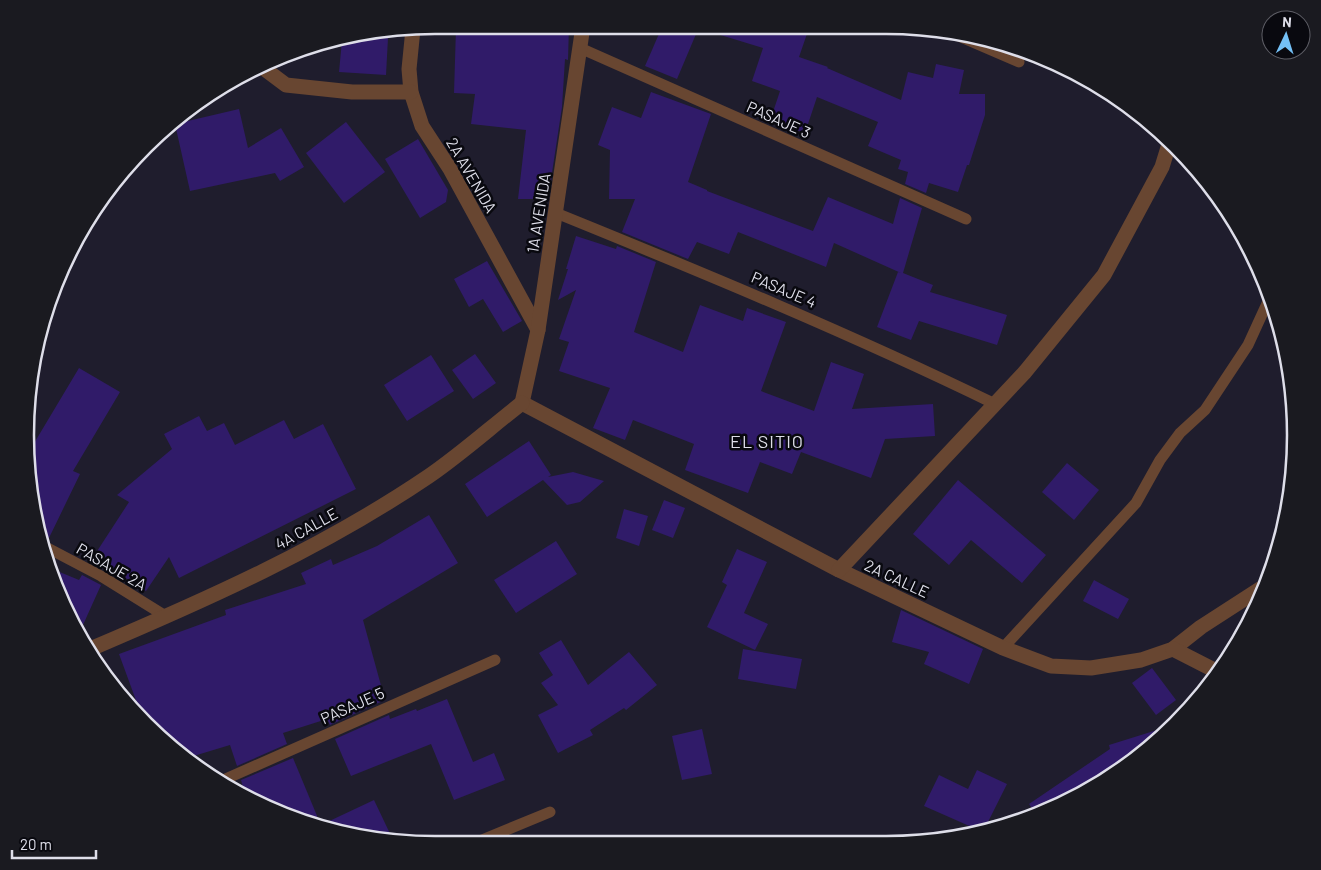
<svg xmlns="http://www.w3.org/2000/svg" width="1321" height="870" font-family="Barlow,sans-serif">
  <style>
    .building { fill: #301b69 }
    .lines { fill: none; stroke-linecap: round; stroke-linejoin: round }
    .service { stroke: #684631; stroke-width: 11 }
    .minor { stroke: #684631; stroke-width: 15 }
    .labels { text-anchor: middle; dominant-baseline: central; stroke-width: 5; stroke-linejoin: round; paint-order: stroke }
    .street-label { font-size: 16px; fill: #dedee9; stroke: #09090f }
    .neighbourhood-label { font-size: 18px; letter-spacing: 1px; fill: #dedee9; stroke: #09090f }
    .rim { fill: none; stroke: #dedee9; stroke-width: 2.5 }
  </style>
  <rect width="100%" height="100%" fill="#1f1d2d"/>
  <!-- building -->
  <g class="building">
    <path d="M 510,26 L 569,26 L 568,60 L 565,59 L 562,107 L 548,199 L 518,199 L 526,130 L 471,124 L 475,94 L 454,93 L 456,28 L 510,33 Z"/>
    <path d="M 662,27 L 699,27 L 677,79 L 645,66 Z"/>
    <path d="M 714,27 L 809,28 L 799,57 L 828,67 L 827,68 L 901,100 L 908,72 L 933,78 L 936,64 L 964,70 L 959,94 L 985,94 L 985,115 L 969,165 L 967,165 L 958,192 L 929,183 L 926,193 L 905,184 L 908,172 L 898,169 L 901,160 L 868,146 L 878,122 L 817,97 L 805,133 L 770,121 L 780,91 L 752,81 L 763,48 L 714,33 Z"/>
    <path d="M 367,36 L 388,38 L 386,75 L 339,72 L 342,40 Z"/>
    <path d="M 651,92 L 711,114 L 688,182 L 707,190 L 707,191 L 813,231 L 828,197 L 893,224 L 900,198 L 922,208 L 903,273 L 933,285 L 930,292 L 1007,315 L 997,345 L 919,321 L 911,340 L 877,327 L 898,272 L 901,273 L 834,243 L 826,267 L 738,232 L 729,254 L 697,242 L 688,259 L 622,232 L 635,199 L 609,199 L 610,150 L 598,145 L 612,107 L 641,118 Z"/>
    <path d="M 239,109 L 248,148 L 281,128 L 304,167 L 280,181 L 275,173 L 190,191 L 175,124 Z"/>
    <path d="M 346,122 L 385,172 L 344,203 L 306,153 Z"/>
    <path d="M 418,139 L 448,190 L 446,202 L 420,218 L 385,159 Z"/>
    <path d="M 576,236 L 616,249 L 617,246 L 656,262 L 634,332 L 683,352 L 700,305 L 743,321 L 747,308 L 786,322 L 761,391 L 814,411 L 831,362 L 864,374 L 852,409 L 933,404 L 935,436 L 885,439 L 871,478 L 801,452 L 792,474 L 760,462 L 748,493 L 685,470 L 694,444 L 633,420 L 625,440 L 593,428 L 610,388 L 559,371 L 569,342 L 559,339 L 576,290 L 558,300 L 568,269 L 566,269 Z"/>
    <path d="M 487,261 L 522,321 L 503,332 L 483,299 L 469,307 L 454,279 Z"/>
    <path d="M 475,354 L 496,383 L 473,399 L 452,370 Z"/>
    <path d="M 431,355 L 454,391 L 407,421 L 384,385 Z"/>
    <path d="M 79,368 L 120,392 L 73,471 L 80,474 L 48,540 L 39,537 L 30,450 Z"/>
    <path d="M 199,416 L 207,431 L 224,423 L 235,445 L 284,420 L 294,439 L 323,424 L 356,489 L 179,578 L 169,557 L 146,591 L 108,567 L 107,571 L 90,562 L 129,502 L 117,495 L 172,449 L 164,434 Z"/>
    <path d="M 529,441 L 551,475 L 548,477 L 573,472 L 604,481 L 580,502 L 567,505 L 543,480 L 487,517 L 465,484 Z"/>
    <path d="M 1067,463 L 1099,490 L 1074,520 L 1042,492 Z"/>
    <path d="M 958,480 L 1046,555 L 1022,583 L 971,540 L 949,565 L 913,534 Z"/>
    <path d="M 664,500 L 685,508 L 673,538 L 652,530 Z"/>
    <path d="M 624,509 L 648,516 L 639,546 L 616,538 Z"/>
    <path d="M 429,515 L 458,563 L 363,620 L 385,700 L 330,725 L 327,719 L 283,733 L 287,744 L 237,766 L 230,745 L 187,758 L 164,743 L 141,714 L 119,654 L 226,615 L 225,610 L 306,584 L 301,573 L 331,559 L 333,565 L 377,546 Z"/>
    <path d="M 556,541 L 577,574 L 516,613 L 494,580 Z"/>
    <path d="M 737,549 L 767,562 L 744,613 L 768,624 L 755,650 L 707,627 L 727,585 L 722,582 Z"/>
    <path d="M 50,568 L 79,580 L 82,575 L 101,585 L 78,636 Z"/>
    <path d="M 1094,580 L 1129,599 L 1118,619 L 1083,601 Z"/>
    <path d="M 901,610 L 983,649 L 969,684 L 924,664 L 929,652 L 892,642 Z"/>
    <path d="M 561,640 L 588,685 L 629,652 L 657,685 L 626,710 L 624,708 L 590,730 L 593,735 L 558,753 L 538,715 L 558,705 L 541,683 L 553,675 L 539,653 Z"/>
    <path d="M 743,649 L 802,659 L 796,689 L 738,679 Z"/>
    <path d="M 1152,668 L 1176,700 L 1156,715 L 1132,683 Z"/>
    <path d="M 447,699 L 473,762 L 494,753 L 505,780 L 454,800 L 431,744 L 351,776 L 335,739 L 389,715 L 390,719 L 416,709 L 417,711 Z"/>
    <path d="M 1173,725 L 1135,760 L 1067,803 L 1036,814 L 1029,804 L 1110,749 L 1109,745 Z"/>
    <path d="M 702,729 L 712,774 L 682,780 L 672,736 Z"/>
    <path d="M 293,758 L 320,823 L 254,803 L 246,798 L 241,780 Z"/>
    <path d="M 977,770 L 1007,784 L 983,832 L 924,806 L 939,775 L 968,789 Z"/>
    <path d="M 374,800 L 394,842 L 381,841 L 323,824 Z"/>
  </g>
  <g class="lines">
    <!-- service -->
    <g class="service">
      <path d="M 947,31 L 1019,62"/>
      <path d="M 580,48 L 966,219"/>
      <path d="M 556,213 C 704,273 851,334 995,404"/>
      <path d="M 40,544 L 101,576 L 167,617"/>
      <path d="M 1003,648 L 1136,503 L 1160,460 L 1180,433 L 1205,410 L 1248,345 L 1270,297"/>
      <path d="M 221,781 L 495,660"/>
      <path d="M 477,842 L 550,812"/>
    </g>
    <!-- minor -->
    <g class="minor">
      <path d="M 413,29 L 409,69 L 411,92 L 422,126 L 450,169 L 538,330"/>
      <path d="M 262,67 L 286,85 L 352,92 L 411,92"/>
      <path d="M 522,403 L 839,570 L 1003,648 L 1051,666 L 1091,668 L 1141,660 L 1173,649 L 1201,627 L 1266,585"/>
      <path d="M 522,403 L 538,330 L 583,26"/>
      <path d="M 839,570 L 1025,372 L 1104,275 L 1162,167 L 1170,141"/>
      <path d="M 1173,649 L 1218,672"/>
      <path d="M 88,650 C 206,600 323,548 429,476 C 461,454 491,427 522,403"/>
    </g>
  </g>
  <g class="labels">
    <!-- street labels -->
    <g class="street-label">
      <text transform="translate(779 119) rotate(24)">PASAJE 3</text>
      <text transform="translate(472 175) rotate(60)">2A AVENIDA</text>
      <text transform="translate(538 213) rotate(-81)">1A AVENIDA</text>
      <text transform="translate(784 289) rotate(23)">PASAJE 4</text>
      <text transform="translate(306 528) rotate(-29)">4A CALLE</text>
      <text transform="translate(112 566) rotate(30)">PASAJE 2A</text>
      <text transform="translate(897 578) rotate(25)">2A CALLE</text>
      <text transform="translate(352 705) rotate(-24)">PASAJE 5</text>
    </g>
    <!-- neighbourhood labels -->
    <g class="neighbourhood-label">
      <text x="767" y="441">EL SITIO</text>
    </g>
  </g>
  <!-- crop -->
  <path d="M0 0H1321V870H0ZM435 34H886A401 401 0 0 1 1287 435V435A401 401 0 0 1 886 836H435A401 401 0 0 1 34 435V435A401 401 0 0 1 435 34Z" fill="#1a1a20" fill-rule="evenodd"/>
  <path class="rim" d="M435 34H886A401 401 0 0 1 1287 435V435A401 401 0 0 1 886 836H435A401 401 0 0 1 34 435V435A401 401 0 0 1 435 34Z"/>
  <!-- north arrow -->
  <g transform="translate(1286 35) rotate(4)"><circle r="24" fill="#09090f" stroke="#5e5e66"/>
  <path d="M0-4L9 19L0 12L-9 19Z" fill="#74c0f6"/>
  <text y="-8" font-size="14" font-weight="bold" text-anchor="middle" fill="#dedee9">N</text>
  </g>
  <!-- scale -->
  <path d="M12 850v8h84v-8" fill="none" stroke="#dedee9" stroke-width="2.5"/>
  <text x="20" y="850" font-size="15" fill="#dedee9" stroke="#09090f" stroke-width="4" paint-order="stroke">20 m</text>
</svg>
